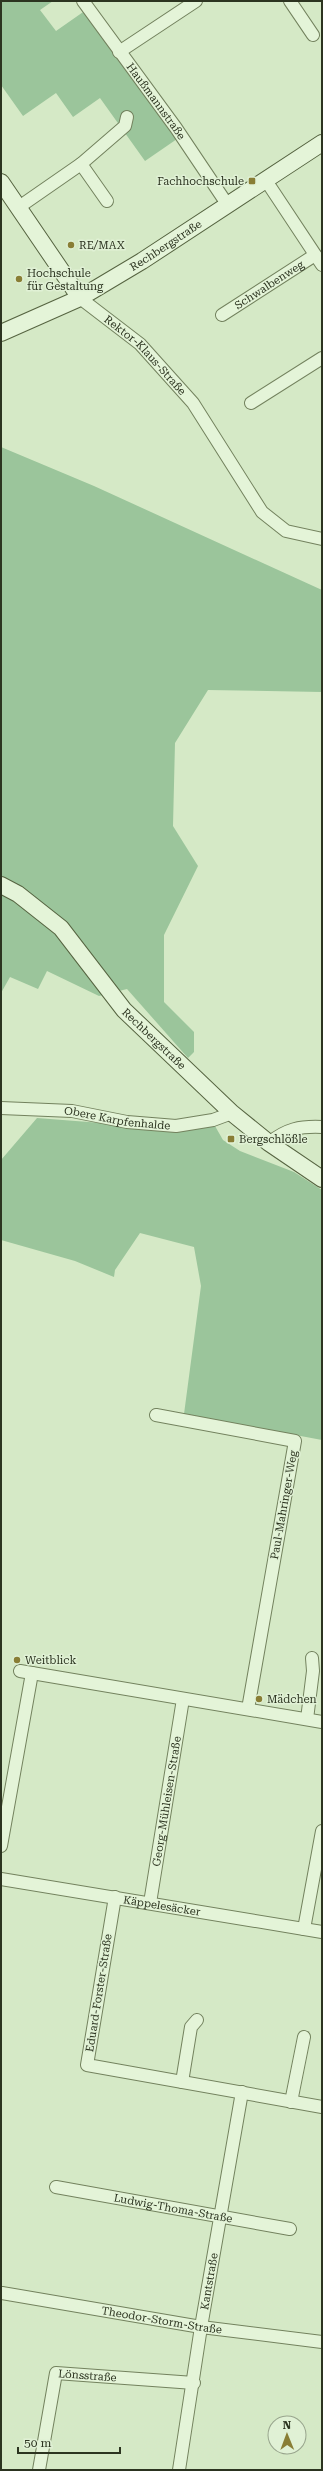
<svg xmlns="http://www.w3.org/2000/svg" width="323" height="2471" font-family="'Roboto Serif',serif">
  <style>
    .green { fill: #9bc59b }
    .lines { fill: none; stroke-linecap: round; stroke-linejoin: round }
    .street-casing { stroke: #73825e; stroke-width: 14 }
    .secondary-casing { stroke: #566441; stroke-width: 18 }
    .street { stroke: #e4f4d8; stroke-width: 12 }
    .secondary { stroke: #e4f4d8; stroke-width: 16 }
    .poi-dot { fill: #897e35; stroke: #e0f1d5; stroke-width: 1.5 }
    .labels { text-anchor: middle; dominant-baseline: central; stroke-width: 3; stroke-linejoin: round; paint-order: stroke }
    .street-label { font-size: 11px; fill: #2c3420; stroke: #e0f1d5 }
    .poi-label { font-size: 11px; fill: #2c3420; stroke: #e0f1d5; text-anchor: start }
  </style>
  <rect width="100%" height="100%" fill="#d5e9c6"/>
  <!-- green -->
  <g class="green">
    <path d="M 1,1 L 53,1 L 40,10 L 56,31 L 86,10 L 177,139 L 145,161 L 100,98 L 73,117 L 56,93 L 23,116 L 1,85 Z"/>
    <path d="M 1,447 L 94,486 L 322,590 L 322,692 L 208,690 L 175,743 L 173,826 L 198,866 L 164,935 L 164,1002 L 194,1032 L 194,1052 L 188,1058 L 127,989 L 99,996 L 47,971 L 38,989 L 10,977 L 1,993 Z"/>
    <path d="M 37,1118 L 127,1125 L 215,1126 L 223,1140 L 240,1151 L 294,1172 L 322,1190 L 322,1440 L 184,1414 L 201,1286 L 194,1247 L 140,1233 L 115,1270 L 114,1277 L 75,1261 L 1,1240 L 1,1160 Z"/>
  </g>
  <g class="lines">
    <defs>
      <g id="street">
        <path id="s1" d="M 83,1 L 176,128 L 227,204"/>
        <path d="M 290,1 L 313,35"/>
        <path d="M 119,52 L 196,1"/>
        <path d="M 81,164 L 107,201"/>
        <path d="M 265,179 L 322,265"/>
        <path d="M 19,207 L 81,164 L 125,126 L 127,117"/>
        <path id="s2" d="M 80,298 L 140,344 L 193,403 L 262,512 L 286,531 L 322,539"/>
        <path id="s3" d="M 222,315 L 315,255"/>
        <path d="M 251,403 L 322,358"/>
        <path id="s4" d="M 1,1108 L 72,1111 L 127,1122 L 176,1126 L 213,1120 L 232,1113"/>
        <path d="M 269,1143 C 286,1129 300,1126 322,1127"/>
        <path d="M 156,1415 L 295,1441 L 248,1709"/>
        <path d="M 20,1671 L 322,1722"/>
        <path d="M 307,1719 L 313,1671 L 312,1658"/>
        <path d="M 1,1846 L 32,1673"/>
        <path id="s5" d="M 1,1879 L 322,1932"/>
        <path d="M 115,1897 L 87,2065 L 322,2107"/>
        <path id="s6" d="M 150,1903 L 183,1699"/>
        <path d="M 304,1929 L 322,1831"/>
        <path d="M 182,2082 L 191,2027 L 197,2020"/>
        <path d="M 291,2102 L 304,2037"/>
        <path id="s7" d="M 56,2187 L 290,2229"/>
        <path id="s8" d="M 2,2293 L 201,2327 L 322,2342"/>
        <path id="s9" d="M 39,2470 L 56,2373 L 194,2383"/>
        <path id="s10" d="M 179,2470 L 201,2327 L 242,2092"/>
      </g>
      <g id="secondary">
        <path d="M 1,182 L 80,298"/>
        <path id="s11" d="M 1,333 L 80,298 L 142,261 L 322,143"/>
        <path id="s12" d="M 1,885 L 18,894 L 61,928 L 124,1010 L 232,1113 L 269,1143 L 322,1179"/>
      </g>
    </defs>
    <!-- street casing -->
    <use href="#street" class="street-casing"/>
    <!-- secondary casing -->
    <use href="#secondary" class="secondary-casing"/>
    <!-- street -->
    <use href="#street" class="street"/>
    <!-- secondary -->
    <use href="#secondary" class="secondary"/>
  </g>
  <!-- markers -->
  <g class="poi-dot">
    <rect x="248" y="177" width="8" height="8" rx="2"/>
    <circle cx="71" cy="245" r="4"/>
    <circle cx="19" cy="279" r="4"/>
    <rect x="227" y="1135" width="8" height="8" rx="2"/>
    <circle cx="17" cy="1660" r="4"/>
    <circle cx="259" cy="1699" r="4"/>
  </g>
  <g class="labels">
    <!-- street labels -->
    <g class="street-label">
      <text stroke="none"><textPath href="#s1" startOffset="124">Haußmannstraße</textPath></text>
      <text stroke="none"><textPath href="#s11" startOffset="187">Rechbergstraße</textPath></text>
      <text stroke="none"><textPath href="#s3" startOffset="56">Schwalbenweg</textPath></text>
      <text stroke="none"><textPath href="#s2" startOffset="87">Rektor-Klaus-Straße</textPath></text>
      <text stroke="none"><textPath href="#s12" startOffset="219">Rechbergstraße</textPath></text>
      <text stroke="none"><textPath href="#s4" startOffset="117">Obere Karpfenhalde</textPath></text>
      <text transform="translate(284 1505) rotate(-80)">Paul-Mahringer-Weg</text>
      <text stroke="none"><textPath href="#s6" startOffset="103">Georg-Mühleisen-Straße</textPath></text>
      <text stroke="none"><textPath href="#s5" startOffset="163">Käppelesäcker</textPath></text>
      <text transform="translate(99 1993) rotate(-81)">Eduard-Forster-Straße</text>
      <text stroke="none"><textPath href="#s7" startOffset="119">Ludwig-Thoma-Straße</textPath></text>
      <text stroke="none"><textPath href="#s10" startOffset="191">Kantstraße</textPath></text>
      <text stroke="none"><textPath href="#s8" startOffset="162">Theodor-Storm-Straße</textPath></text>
      <text stroke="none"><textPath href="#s9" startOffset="130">Lönsstraße</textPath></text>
    </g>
    <!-- poi labels -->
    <g class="poi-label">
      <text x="244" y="181" text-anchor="end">Fachhochschule</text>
      <text x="79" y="245">RE/MAX</text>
      <text x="27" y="273">Hochschule<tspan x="27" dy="13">für Gestaltung</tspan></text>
      <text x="239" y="1139">Bergschlößle</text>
      <text x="25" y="1660">Weitblick</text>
      <text x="267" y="1699">Mädchen</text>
    </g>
  </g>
  <!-- border -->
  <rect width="323" height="2471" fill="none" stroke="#2c3420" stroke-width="4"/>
  <!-- north arrow -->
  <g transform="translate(287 2435) rotate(359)"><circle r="19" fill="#e0f1d5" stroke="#98a58d"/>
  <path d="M0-3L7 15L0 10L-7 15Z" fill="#897e35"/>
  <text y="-6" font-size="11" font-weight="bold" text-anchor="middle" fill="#2c3420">N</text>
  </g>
  <!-- scale -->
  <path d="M18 2447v6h102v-6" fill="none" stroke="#2c3420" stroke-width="2"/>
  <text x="24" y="2447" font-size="12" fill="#2c3420" stroke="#e0f1d5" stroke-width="3" paint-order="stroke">50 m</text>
</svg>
